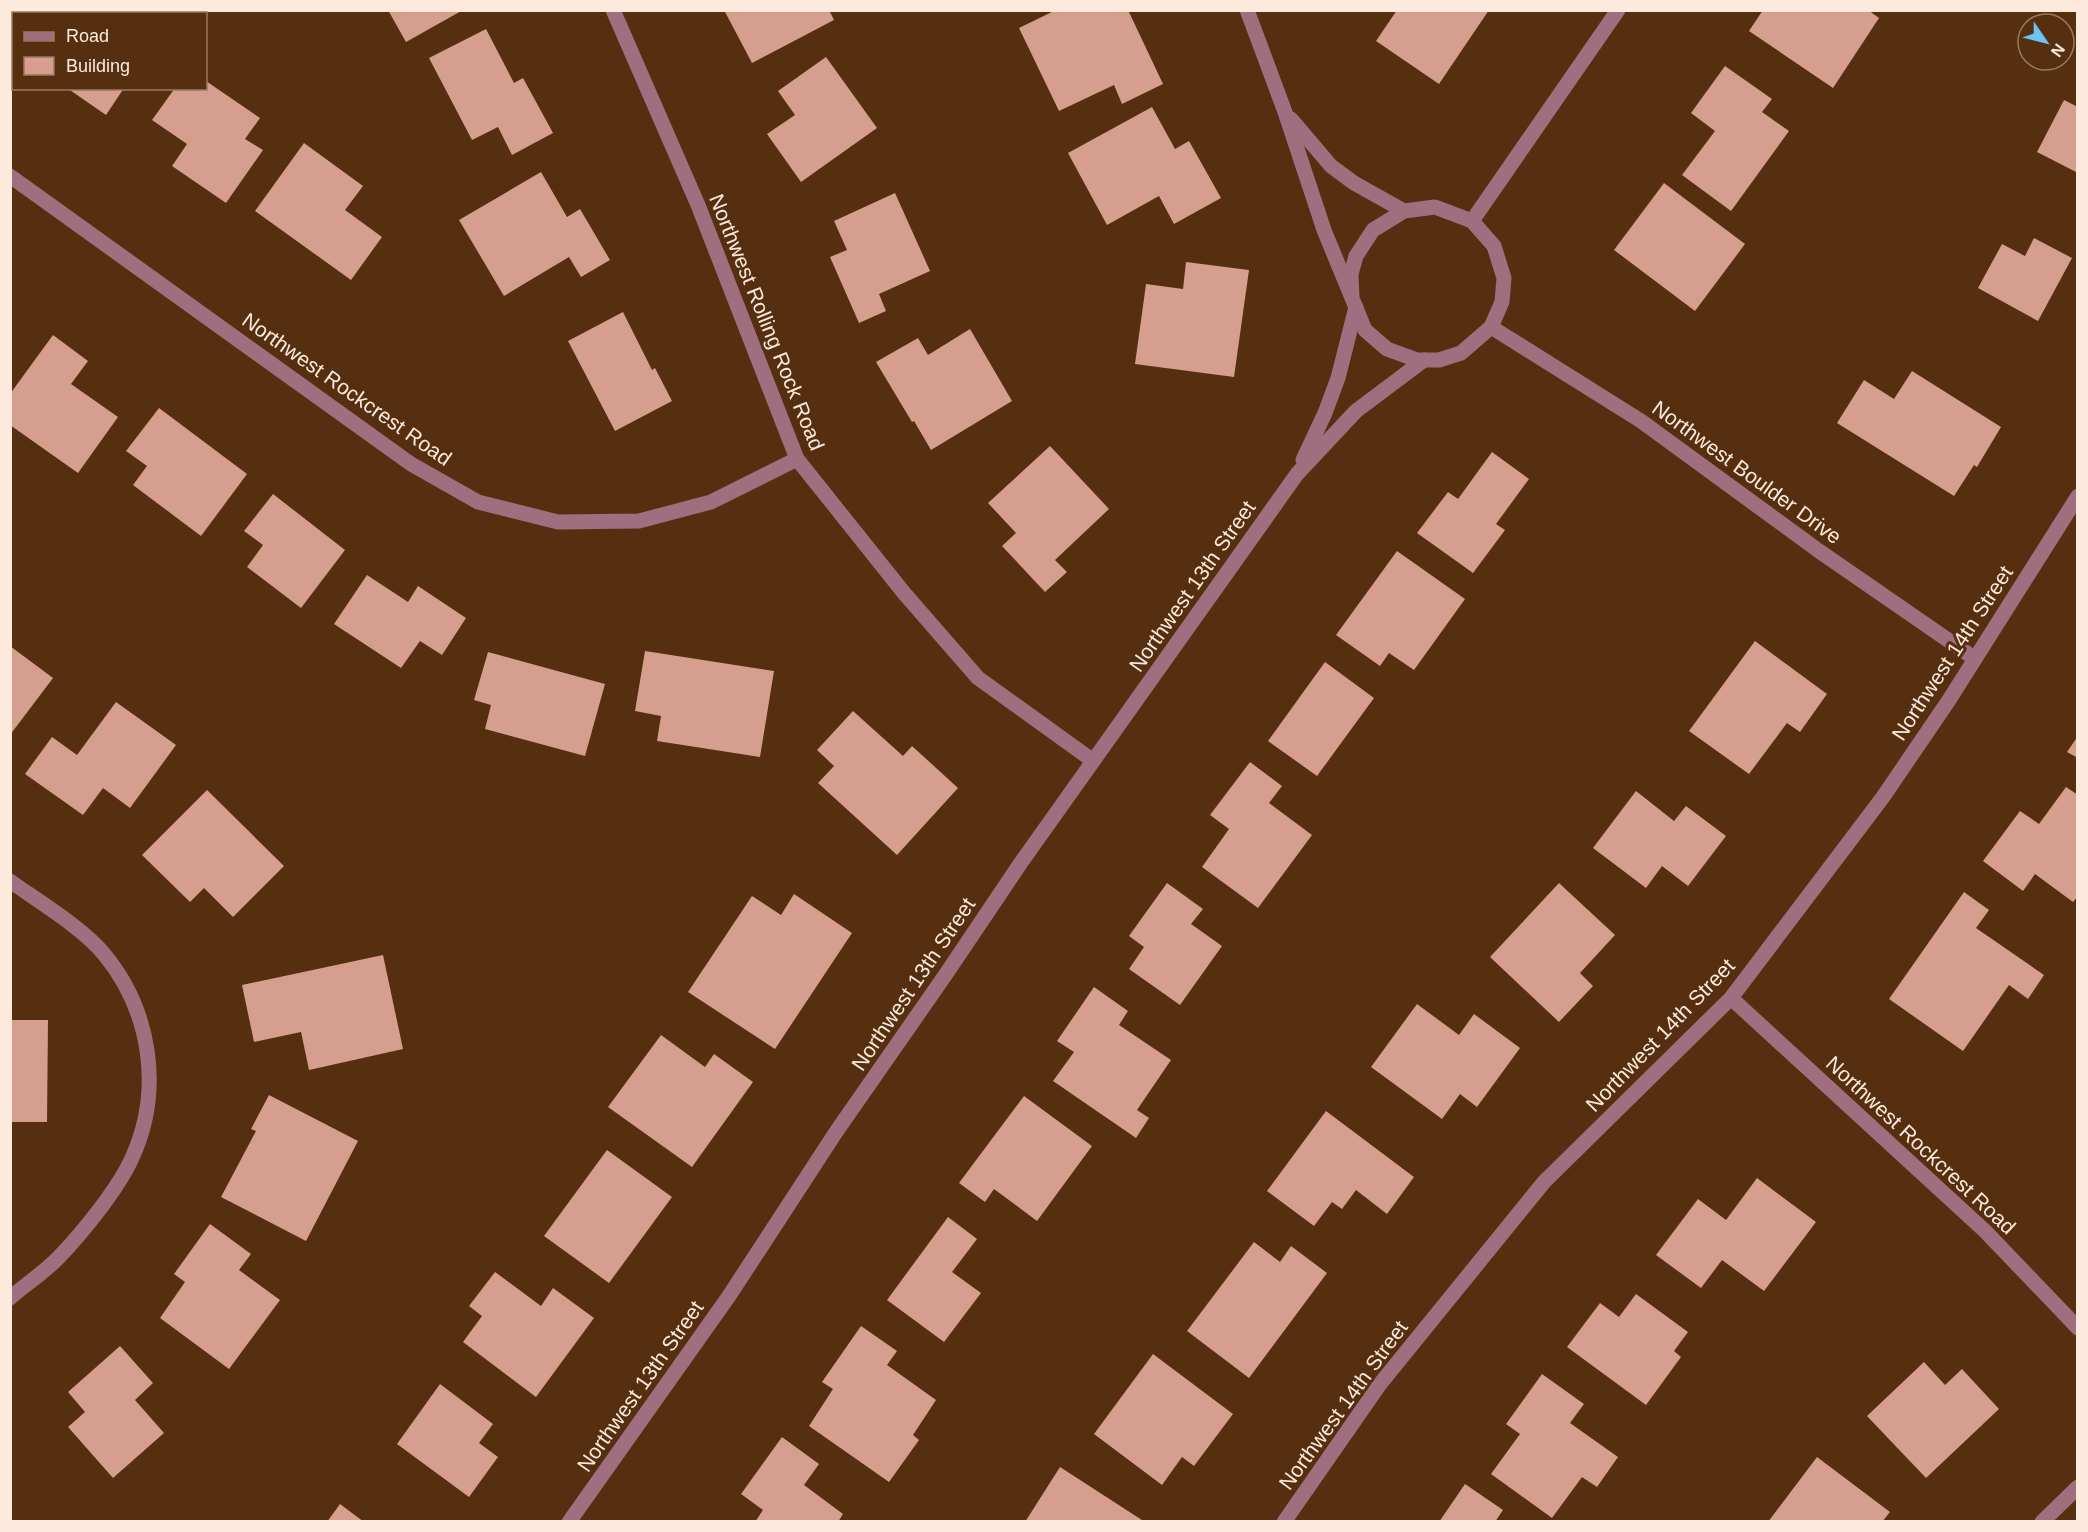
<svg xmlns="http://www.w3.org/2000/svg" width="2088" height="1532" font-family="Helvetica,sans-serif">
  <style>
    .building { fill: #d59e8e }
    .lines { fill: none; stroke-linecap: round; stroke-linejoin: round }
    .minor { stroke: #9f6e7f; stroke-width: 15 }
    .labels { text-anchor: middle; dominant-baseline: central; stroke-width: 6; stroke-linejoin: round; paint-order: stroke }
    .street-label { font-size: 21px; fill: #fdeadc; stroke: #552f0f }
  </style>
  <rect width="100%" height="100%" fill="#552f0f"/>
  <!-- building -->
  <g class="building">
    <path d="M 87,10 L 164,10 L 168,14 L 85,14 Z"/>
    <path d="M 388,10 L 463,10 L 406,42 Z"/>
    <path d="M 724,10 L 829,10 L 834,20 L 752,63 Z"/>
    <path d="M 1056,10 L 1128,10 L 1163,84 L 1122,104 L 1114,85 L 1059,111 L 1019,28 Z"/>
    <path d="M 1397,10 L 1489,10 L 1439,84 L 1376,41 Z"/>
    <path d="M 1763,10 L 1868,10 L 1879,18 L 1833,88 L 1749,31 Z"/>
    <path d="M 486,29 L 514,83 L 523,78 L 553,133 L 512,155 L 498,127 L 472,140 L 429,58 Z"/>
    <path d="M 826,57 L 877,128 L 801,182 L 767,134 L 795,115 L 778,91 Z"/>
    <path d="M 1725,66 L 1772,99 L 1762,112 L 1789,131 L 1731,211 L 1682,175 L 1715,131 L 1691,113 Z"/>
    <path d="M 206,81 L 260,118 L 245,139 L 263,150 L 226,203 L 172,166 L 187,144 L 152,120 L 175,88 L 206,88 Z"/>
    <path d="M 67,88 L 124,88 L 106,115 Z"/>
    <path d="M 2064,100 L 2078,107 L 2078,173 L 2037,152 Z"/>
    <path d="M 1152,107 L 1175,149 L 1189,141 L 1221,198 L 1174,224 L 1159,196 L 1107,225 L 1068,153 Z"/>
    <path d="M 304,143 L 363,186 L 345,210 L 382,237 L 351,280 L 255,211 Z"/>
    <path d="M 541,172 L 567,217 L 580,209 L 610,260 L 581,277 L 569,257 L 504,296 L 459,220 Z"/>
    <path d="M 1664,183 L 1745,244 L 1695,311 L 1614,250 Z"/>
    <path d="M 895,193 L 930,271 L 879,294 L 886,311 L 859,323 L 830,257 L 847,250 L 834,221 Z"/>
    <path d="M 2034,238 L 2072,258 L 2038,321 L 1978,288 L 2002,244 L 2025,256 Z"/>
    <path d="M 1186,262 L 1249,270 L 1234,377 L 1135,364 L 1146,284 L 1183,289 Z"/>
    <path d="M 623,312 L 652,370 L 655,368 L 672,401 L 615,431 L 568,341 Z"/>
    <path d="M 970,329 L 1012,401 L 931,450 L 914,421 L 912,422 L 876,362 L 918,338 L 928,355 Z"/>
    <path d="M 53,335 L 88,361 L 71,384 L 118,417 L 78,473 L 10,425 L 10,394 Z"/>
    <path d="M 1912,371 L 2001,427 L 1977,467 L 1974,465 L 1954,496 L 1837,423 L 1864,380 L 1894,399 Z"/>
    <path d="M 159,408 L 247,474 L 201,536 L 133,485 L 147,466 L 126,451 Z"/>
    <path d="M 1050,446 L 1109,509 L 1055,560 L 1067,572 L 1045,592 L 1002,546 L 1016,533 L 988,503 Z"/>
    <path d="M 1492,452 L 1529,479 L 1496,524 L 1505,530 L 1473,573 L 1417,533 L 1448,492 L 1458,499 Z"/>
    <path d="M 273,494 L 345,550 L 301,608 L 247,567 L 263,545 L 244,531 Z"/>
    <path d="M 1397,551 L 1465,599 L 1414,670 L 1389,653 L 1380,666 L 1336,635 Z"/>
    <path d="M 367,575 L 408,602 L 418,586 L 466,618 L 442,655 L 420,641 L 401,668 L 334,624 Z"/>
    <path d="M 1755,641 L 1827,694 L 1800,732 L 1787,723 L 1749,774 L 1689,731 Z"/>
    <path d="M 10,646 L 53,678 L 10,735 Z"/>
    <path d="M 645,651 L 774,671 L 760,757 L 657,741 L 661,716 L 635,711 Z"/>
    <path d="M 488,652 L 605,684 L 585,756 L 485,729 L 491,705 L 474,700 Z"/>
    <path d="M 1325,662 L 1374,698 L 1317,776 L 1268,741 Z"/>
    <path d="M 116,702 L 176,745 L 130,808 L 103,788 L 83,815 L 25,774 L 52,737 L 77,755 Z"/>
    <path d="M 853,711 L 903,756 L 912,746 L 958,788 L 897,855 L 818,783 L 834,766 L 817,750 Z"/>
    <path d="M 2078,736 L 2078,758 L 2067,752 Z"/>
    <path d="M 1250,762 L 1282,786 L 1269,803 L 1312,835 L 1258,908 L 1202,867 L 1229,829 L 1210,815 Z"/>
    <path d="M 2066,787 L 2078,795 L 2078,896 L 2073,902 L 2035,874 L 2023,891 L 1983,861 L 2020,811 L 2039,824 Z"/>
    <path d="M 207,790 L 284,866 L 233,917 L 204,888 L 190,902 L 142,855 Z"/>
    <path d="M 1636,791 L 1674,821 L 1686,806 L 1726,836 L 1688,886 L 1662,866 L 1646,888 L 1593,848 Z"/>
    <path d="M 1167,883 L 1203,909 L 1191,924 L 1222,946 L 1180,1005 L 1129,969 L 1144,947 L 1129,936 Z"/>
    <path d="M 1559,883 L 1615,935 L 1580,973 L 1593,986 L 1559,1022 L 1490,957 Z"/>
    <path d="M 1964,892 L 1989,910 L 1976,928 L 2044,975 L 2028,999 L 2009,985 L 1963,1051 L 1889,999 Z"/>
    <path d="M 794,894 L 852,933 L 775,1049 L 688,992 L 752,896 L 781,915 Z"/>
    <path d="M 383,955 L 403,1049 L 309,1070 L 301,1032 L 254,1042 L 242,985 Z"/>
    <path d="M 1094,987 L 1128,1011 L 1119,1025 L 1171,1060 L 1137,1110 L 1149,1118 L 1136,1138 L 1053,1081 L 1074,1052 L 1057,1041 Z"/>
    <path d="M 1417,1004 L 1459,1035 L 1474,1014 L 1520,1048 L 1477,1107 L 1460,1094 L 1442,1119 L 1371,1067 Z"/>
    <path d="M 10,1020 L 48,1020 L 47,1122 L 10,1122 Z"/>
    <path d="M 661,1035 L 705,1067 L 714,1054 L 753,1082 L 692,1167 L 608,1107 Z"/>
    <path d="M 269,1095 L 358,1141 L 306,1241 L 221,1197 L 256,1131 L 251,1129 Z"/>
    <path d="M 1024,1096 L 1092,1146 L 1037,1221 L 994,1189 L 985,1202 L 959,1183 Z"/>
    <path d="M 1326,1111 L 1414,1177 L 1387,1214 L 1356,1190 L 1342,1209 L 1332,1202 L 1314,1226 L 1267,1191 Z"/>
    <path d="M 607,1150 L 672,1197 L 609,1283 L 544,1236 Z"/>
    <path d="M 1757,1178 L 1816,1222 L 1764,1291 L 1722,1260 L 1701,1288 L 1656,1255 L 1698,1199 L 1726,1220 Z"/>
    <path d="M 948,1217 L 977,1239 L 952,1272 L 981,1293 L 944,1342 L 887,1300 Z"/>
    <path d="M 210,1224 L 251,1254 L 239,1270 L 280,1300 L 229,1369 L 160,1318 L 185,1282 L 174,1274 Z"/>
    <path d="M 1254,1242 L 1280,1262 L 1291,1246 L 1327,1273 L 1249,1378 L 1187,1331 Z"/>
    <path d="M 495,1272 L 541,1306 L 553,1288 L 594,1318 L 536,1397 L 463,1342 L 482,1316 L 469,1306 Z"/>
    <path d="M 1636,1294 L 1688,1332 L 1674,1351 L 1681,1357 L 1646,1405 L 1567,1347 L 1600,1303 L 1619,1317 Z"/>
    <path d="M 861,1326 L 897,1351 L 887,1365 L 936,1400 L 913,1435 L 919,1440 L 889,1482 L 809,1426 L 833,1389 L 822,1382 Z"/>
    <path d="M 120,1346 L 153,1383 L 135,1400 L 164,1433 L 113,1478 L 68,1427 L 85,1412 L 68,1392 Z"/>
    <path d="M 1153,1354 L 1233,1414 L 1194,1466 L 1182,1457 L 1162,1485 L 1094,1434 Z"/>
    <path d="M 1924,1362 L 1945,1385 L 1962,1369 L 1999,1409 L 1926,1478 L 1867,1416 Z"/>
    <path d="M 1542,1374 L 1584,1404 L 1570,1423 L 1618,1457 L 1597,1487 L 1582,1477 L 1552,1518 L 1491,1474 L 1520,1434 L 1506,1424 Z"/>
    <path d="M 440,1384 L 493,1424 L 479,1443 L 498,1457 L 469,1497 L 397,1444 Z"/>
    <path d="M 782,1437 L 819,1464 L 804,1485 L 843,1514 L 838,1522 L 755,1522 L 763,1510 L 741,1494 Z"/>
    <path d="M 1817,1457 L 1890,1512 L 1882,1522 L 1768,1522 Z"/>
    <path d="M 1060,1467 L 1145,1522 L 1025,1522 Z"/>
    <path d="M 1465,1484 L 1503,1510 L 1495,1522 L 1439,1522 Z"/>
    <path d="M 340,1504 L 364,1522 L 327,1522 Z"/>
  </g>
  <g class="lines">
    <!-- minor -->
    <g class="minor">
      <path d="M 613,10 L 698,205 L 797,459 L 904,593 L 978,678 L 1092,760"/>
      <path d="M 1247,10 L 1285,112 L 1324,230 L 1352,298 L 1365,330 L 1387,349 L 1417,360 L 1439,360 L 1461,353 L 1491,327 L 1502,302 L 1504,278 L 1494,246 L 1472,221 L 1435,207 L 1404,211 L 1373,230 L 1356,256 L 1351,274 L 1352,298"/>
      <path d="M 1291,119 L 1331,166 L 1354,183 L 1404,211"/>
      <path d="M 10,176 L 411,464 L 478,502 L 558,522 L 639,521 L 711,502 L 797,459"/>
      <path d="M 1472,221 L 1618,10"/>
      <path d="M 1491,327 L 1641,421 L 1819,551 L 1974,658"/>
      <path d="M 1303,460 L 1325,413 L 1338,378 L 1356,307"/>
      <path d="M 10,881 C 38,901 83,928 104,954 C 151,1011 163,1090 132,1158 C 118,1189 83,1232 59,1257 C 45,1272 26,1284 10,1298"/>
      <path d="M 1731,998 L 1985,1231 L 2078,1328"/>
      <path d="M 569,1522 L 729,1296 L 836,1132 L 946,974 L 1020,864 L 1297,474 L 1356,411 L 1424,360"/>
      <path d="M 1284,1522 L 1380,1384 L 1544,1182 L 1731,998 L 1883,797 L 1949,700 L 2078,496"/>
      <path d="M 2042,1522 L 2078,1487"/>
    </g>
  </g>
  <g class="labels">
    <!-- street labels -->
    <g class="street-label">
      <text transform="translate(767 322) rotate(68)">Northwest Rolling Rock Road</text>
      <text transform="translate(347 389) rotate(35)">Northwest Rockcrest Road</text>
      <text transform="translate(1747 472) rotate(36)">Northwest Boulder Drive</text>
      <text transform="translate(1192 586) rotate(-55)">Northwest 13th Street</text>
      <text transform="translate(1952 653) rotate(-57)">Northwest 14th Street</text>
      <text transform="translate(913 984) rotate(-56)">Northwest 13th Street</text>
      <text transform="translate(1660 1035) rotate(-46)">Northwest 14th Street</text>
      <text transform="translate(1921 1145) rotate(43)">Northwest Rockcrest Road</text>
      <text transform="translate(640 1386) rotate(-55)">Northwest 13th Street</text>
      <text transform="translate(1343 1405) rotate(-54)">Northwest 14th Street</text>
    </g>
  </g>
  <!-- border -->
  <rect width="2088" height="1532" fill="none" stroke="#fdeadc" stroke-width="24"/>
  <!-- legend -->
  <rect x="12" y="12" width="195" height="78" fill="#552f0f" stroke="#987a61" stroke-width="1.5"/>
  <rect x="24" y="32" width="30" height="9" fill="#9f6e7f" stroke="#987a61" stroke-width="1.5"/>
  <text x="66" y="42" font-size="18" fill="#fdeadc">Road</text>
  <rect x="24" y="57" width="30" height="18" fill="#d59e8e" stroke="#987a61" stroke-width="1.5"/>
  <text x="66" y="72" font-size="18" fill="#fdeadc">Building</text>
  <!-- north arrow -->
  <g transform="translate(2046 42) rotate(125)"><circle r="28" fill="#552f0f" stroke="#987a61" stroke-width="1.5"/>
  <path d="M0-4.5L10 22L0 15L-10 22Z" fill="#6fc2f4"/>
  <text y="-9" font-size="16" font-weight="bold" text-anchor="middle" fill="#fdeadc">N</text>
  </g>
</svg>
